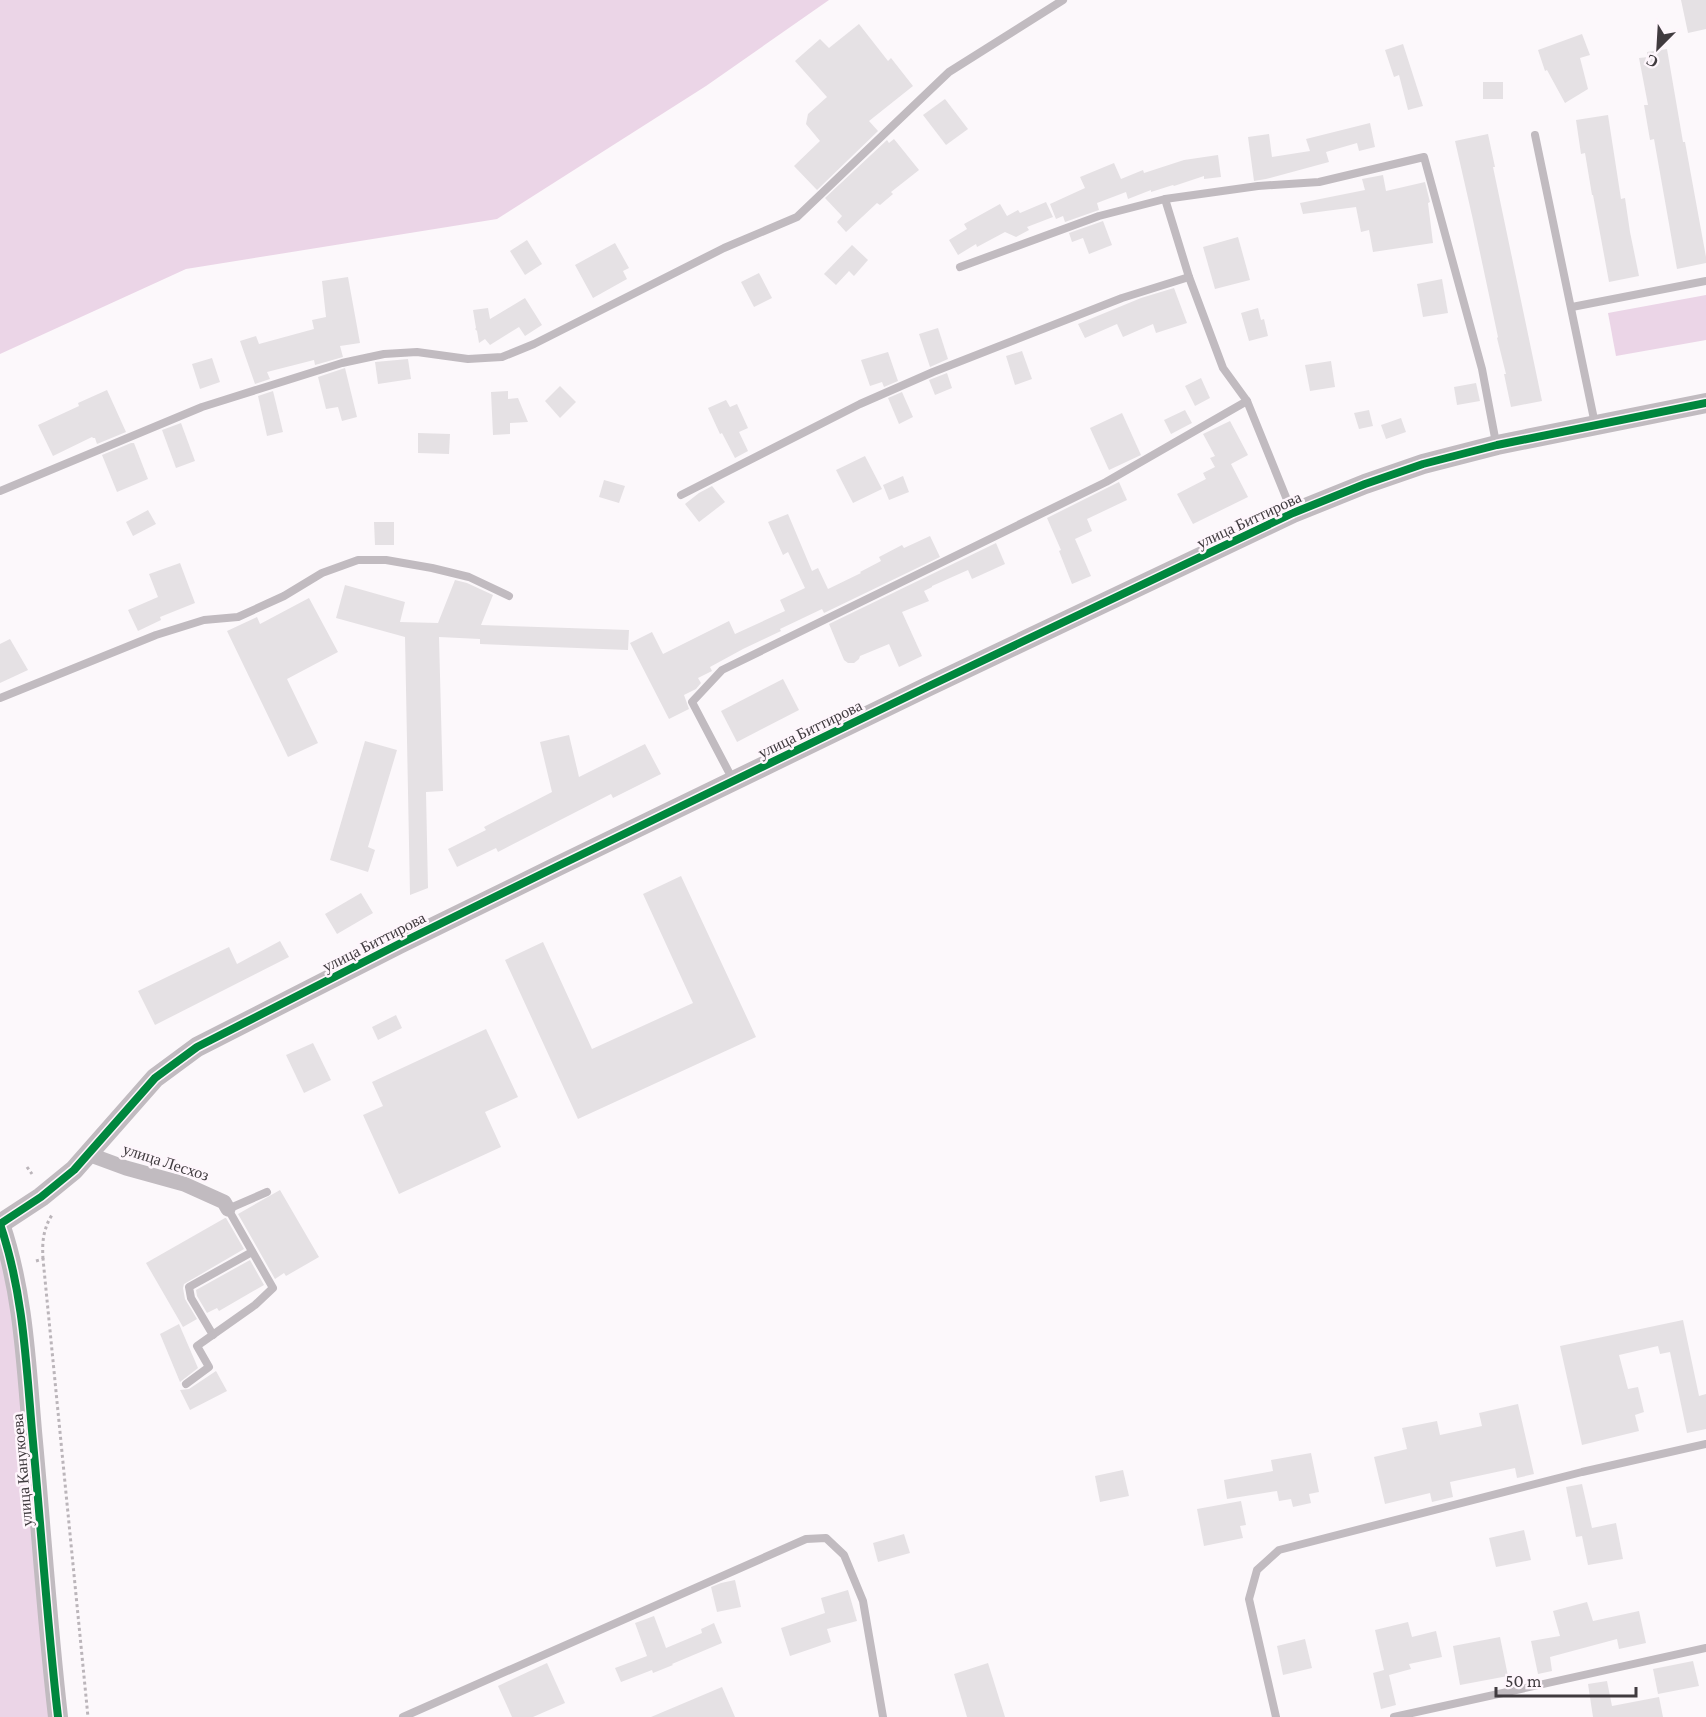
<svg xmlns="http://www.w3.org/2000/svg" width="1706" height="1717" font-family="'Crimson Pro',serif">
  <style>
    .green { fill: #ebd5e7 }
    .building { fill: #e5e1e4 }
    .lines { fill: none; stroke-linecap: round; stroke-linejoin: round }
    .path { stroke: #bbb5ba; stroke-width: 3; stroke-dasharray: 3 3; stroke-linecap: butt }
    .service { stroke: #c1bbc0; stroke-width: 8 }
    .minor { stroke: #c1bbc0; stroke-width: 15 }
    .tertiary { stroke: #c1bbc0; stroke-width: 20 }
    .cycleway-casing { stroke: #fef6fc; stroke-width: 11 }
    .cycleway { stroke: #00873e; stroke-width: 8 }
    .labels { text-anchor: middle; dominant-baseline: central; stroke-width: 5; stroke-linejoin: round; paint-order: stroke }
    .street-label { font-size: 16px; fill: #403b3f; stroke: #fef6fc }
  </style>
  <rect width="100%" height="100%" fill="#fcf8fb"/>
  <!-- green -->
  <g class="green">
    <path d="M 0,0 L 829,0 L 706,86 L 497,219 L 186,269 L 0,354 Z"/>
    <path d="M 1706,295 L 1706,340 L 1616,356 L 1608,313 Z"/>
    <path d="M 0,1224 L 11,1258 L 58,1717 L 0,1717 Z"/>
  </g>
  <!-- building -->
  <g class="building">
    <path d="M 1681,0 L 1706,0 L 1706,29 L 1688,33 Z"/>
    <path d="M 859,24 L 888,61 L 891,58 L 913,86 L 869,121 L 878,131 L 817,190 L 794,166 L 820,141 L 806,124 L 808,114 L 827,97 L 795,61 L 820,39 L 829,48 Z"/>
    <path d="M 1582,34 L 1590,55 L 1580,58 L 1588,89 L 1565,103 L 1547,70 L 1545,71 L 1538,50 Z"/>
    <path d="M 1403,44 L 1423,106 L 1408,110 L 1399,75 L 1394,77 L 1385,50 Z"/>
    <path d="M 1667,49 L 1683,142 L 1685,142 L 1706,257 L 1706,263 L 1677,269 L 1654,139 L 1650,140 L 1644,105 L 1648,105 L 1639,58 L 1648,57 L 1647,52 Z"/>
    <rect x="1483" y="82" width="20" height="17"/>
    <path d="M 945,99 L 968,129 L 946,145 L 923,115 Z"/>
    <path d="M 1608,115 L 1621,199 L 1625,198 L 1630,232 L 1639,276 L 1609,282 L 1593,195 L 1592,195 L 1585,153 L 1581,154 L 1576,120 Z"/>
    <path d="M 1370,123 L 1375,147 L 1359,151 L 1357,143 L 1326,152 L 1329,162 L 1266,179 L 1254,181 L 1248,137 L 1269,134 L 1272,157 L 1310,151 L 1306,139 Z"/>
    <path d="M 1488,134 L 1495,167 L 1493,167 L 1542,401 L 1511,407 L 1504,374 L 1506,374 L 1497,338 L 1498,337 L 1473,220 L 1455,141 Z"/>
    <path d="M 894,139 L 919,170 L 891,192 L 893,194 L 880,205 L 877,203 L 846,232 L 837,222 L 842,216 L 825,198 L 887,140 L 889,143 Z"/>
    <path d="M 1218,155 L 1221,177 L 1204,179 L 1204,176 L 1174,186 L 1173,185 L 1151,192 L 1151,190 L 1128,199 L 1126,192 L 1097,203 L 1099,210 L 1065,222 L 1063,216 L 1056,219 L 1050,204 L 1085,188 L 1080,177 L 1114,163 L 1121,179 L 1143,170 L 1144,173 L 1184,160 Z"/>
    <path d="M 1383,175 L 1386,191 L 1425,182 L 1430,202 L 1428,203 L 1433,243 L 1373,252 L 1369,230 L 1361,232 L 1356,207 L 1303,214 L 1300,203 L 1365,190 L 1362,179 Z"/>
    <path d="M 1046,202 L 1053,217 L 1027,227 L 1029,230 L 1016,237 L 1005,232 L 977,247 L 976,244 L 958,255 L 949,240 L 967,229 L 964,224 L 1000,204 L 1007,216 L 1018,210 L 1020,213 Z"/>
    <path d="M 1103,221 L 1112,245 L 1089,254 L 1083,238 L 1072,242 L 1069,233 Z"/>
    <path d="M 1238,237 L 1250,280 L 1215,289 L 1203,247 Z"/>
    <path d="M 527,240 L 542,264 L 525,275 L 510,251 Z"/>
    <path d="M 615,243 L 629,268 L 623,271 L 627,279 L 593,298 L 575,265 Z"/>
    <path d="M 852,245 L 868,260 L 854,276 L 849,271 L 836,285 L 824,274 Z"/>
    <path d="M 759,273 L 772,298 L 754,307 L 741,282 Z"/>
    <path d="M 348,277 L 360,343 L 340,346 L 343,357 L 315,365 L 314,360 L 267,372 L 270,379 L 255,384 L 240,341 L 256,336 L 259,344 L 314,329 L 312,320 L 326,317 L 322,281 Z"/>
    <path d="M 1442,279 L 1448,313 L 1423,317 L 1417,284 Z"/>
    <path d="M 1174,288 L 1187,323 L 1156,333 L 1153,324 L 1123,337 L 1117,324 L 1085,338 L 1078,324 L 1141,298 Z"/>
    <path d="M 525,298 L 542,325 L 525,336 L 519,327 L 490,345 L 485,339 L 479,343 L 477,331 L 475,329 L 476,328 L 473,310 L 488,308 L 490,319 Z"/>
    <path d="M 1258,308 L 1261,320 L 1264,319 L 1268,336 L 1249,341 L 1241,313 Z"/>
    <path d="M 938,328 L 948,359 L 930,367 L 919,334 Z"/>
    <path d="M 1022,351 L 1032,379 L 1015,385 L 1006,356 Z"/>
    <path d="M 888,352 L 898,381 L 884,387 L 882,382 L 870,386 L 861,360 Z"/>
    <path d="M 212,358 L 220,382 L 200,389 L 192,364 Z"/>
    <path d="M 408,359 L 411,379 L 378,384 L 375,362 Z"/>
    <path d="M 1331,361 L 1335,387 L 1310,391 L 1305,365 Z"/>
    <path d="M 345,368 L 357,417 L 342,421 L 338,407 L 326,409 L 318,377 Z"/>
    <path d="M 947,373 L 952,388 L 935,395 L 929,380 Z"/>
    <path d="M 1201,378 L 1210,398 L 1195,406 L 1185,386 Z"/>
    <path d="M 1476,383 L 1480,401 L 1457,405 L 1454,387 Z"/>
    <path d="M 560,386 L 576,402 L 560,418 L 545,401 Z"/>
    <path d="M 107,390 L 126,432 L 97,444 L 95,438 L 93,438 L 92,437 L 53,456 L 38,425 L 79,406 L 78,403 Z"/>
    <path d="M 273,391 L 283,432 L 267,436 L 258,396 Z"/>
    <path d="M 508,391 L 508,399 L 518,398 L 528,422 L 510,423 L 510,434 L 493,435 L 491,392 Z"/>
    <path d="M 902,392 L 913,417 L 899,424 L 888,398 Z"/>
    <path d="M 726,400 L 730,407 L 737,404 L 748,428 L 739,432 L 748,451 L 735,458 L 722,433 L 720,434 L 708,408 Z"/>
    <path d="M 1185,410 L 1192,423 L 1171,434 L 1164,420 Z"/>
    <path d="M 1369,410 L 1373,426 L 1359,429 L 1354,413 Z"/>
    <path d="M 1122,413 L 1141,455 L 1109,470 L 1090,428 Z"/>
    <path d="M 1401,418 L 1406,432 L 1386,439 L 1381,425 Z"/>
    <path d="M 1230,421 L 1248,455 L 1231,464 L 1248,497 L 1193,524 L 1177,494 L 1206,479 L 1203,473 L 1215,467 L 1210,458 L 1215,456 L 1203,434 Z"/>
    <path d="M 181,423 L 195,461 L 176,468 L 162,430 Z"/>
    <path d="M 418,433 L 450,434 L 449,454 L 418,453 Z"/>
    <path d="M 131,443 L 134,443 L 148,479 L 117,492 L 102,455 Z"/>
    <path d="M 865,456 L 882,489 L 853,503 L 836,470 Z"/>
    <path d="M 903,476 L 909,492 L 889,500 L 883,485 Z"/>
    <path d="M 604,480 L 625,486 L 619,503 L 599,497 Z"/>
    <path d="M 1119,482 L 1127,500 L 1087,519 L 1092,531 L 1075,539 L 1091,576 L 1072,584 L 1059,551 L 1061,550 L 1047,518 Z"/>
    <path d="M 712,486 L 725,502 L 699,522 L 685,504 L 699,493 Z"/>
    <path d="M 148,510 L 156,524 L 133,536 L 126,522 Z"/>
    <path d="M 788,514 L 812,571 L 818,568 L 828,589 L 861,573 L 860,572 L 881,561 L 879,557 L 902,545 L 904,548 L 930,536 L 940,557 L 824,613 L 822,609 L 780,629 L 781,631 L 743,649 L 710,667 L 712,671 L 698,678 L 701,683 L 696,689 L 684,695 L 689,709 L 669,719 L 630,643 L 652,632 L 663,654 L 729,621 L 735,634 L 785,611 L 780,600 L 805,588 L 788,552 L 783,555 L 768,522 Z"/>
    <path d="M 374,522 L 394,522 L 394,545 L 375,545 Z"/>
    <path d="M 996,543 L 1005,564 L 972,579 L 968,570 L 932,586 L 932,587 L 924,591 L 929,601 L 902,612 L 922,656 L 899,667 L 889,644 L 860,656 L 859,659 L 854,663 L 848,663 L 844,660 L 829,624 Z"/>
    <path d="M 180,563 L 195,603 L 160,617 L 161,620 L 138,631 L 128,610 L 158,597 L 149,574 Z"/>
    <path d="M 455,580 L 467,583 L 493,595 L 481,625 L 629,630 L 628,650 L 480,644 L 480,639 L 439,637 L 443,791 L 426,792 L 428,888 L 410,895 L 405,637 L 336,618 L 345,585 L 405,602 L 400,622 L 438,623 Z"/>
    <path d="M 309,598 L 338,652 L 287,679 L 318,743 L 288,757 L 227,631 L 257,617 L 260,624 Z"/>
    <path d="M 10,639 L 28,670 L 0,683 L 0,644 Z"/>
    <path d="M 783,679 L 799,710 L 737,742 L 721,711 Z"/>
    <path d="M 569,735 L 579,777 L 645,744 L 661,774 L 613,798 L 611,794 L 498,852 L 496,848 L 457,867 L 448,849 L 486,830 L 484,827 L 552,792 L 540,742 Z"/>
    <path d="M 365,741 L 397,750 L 368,847 L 375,850 L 368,872 L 330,860 Z"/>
    <path d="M 681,876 L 756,1037 L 578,1119 L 505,960 L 543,942 L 592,1049 L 693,1003 L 643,894 Z"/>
    <path d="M 361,893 L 373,913 L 337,934 L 325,914 Z"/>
    <path d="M 280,941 L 289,957 L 155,1025 L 138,991 L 229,947 L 237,964 Z"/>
    <path d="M 396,1015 L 402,1028 L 378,1040 L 372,1027 Z"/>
    <path d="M 486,1029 L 518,1097 L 485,1112 L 501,1147 L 399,1194 L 363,1115 L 383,1106 L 372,1082 Z"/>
    <path d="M 313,1043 L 331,1080 L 304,1093 L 286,1055 Z"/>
    <path d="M 280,1190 L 319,1257 L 286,1276 L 284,1273 L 275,1279 L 238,1214 Z"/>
    <path d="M 225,1218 L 226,1218 L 244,1249 L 184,1284 L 183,1288 L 185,1299 L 197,1319 L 183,1327 L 146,1263 Z"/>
    <path d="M 250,1260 L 264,1285 L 219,1311 L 217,1308 L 207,1313 L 197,1296 L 196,1290 Z"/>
    <path d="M 1683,1320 L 1699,1396 L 1706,1394 L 1706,1429 L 1687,1433 L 1670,1352 L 1660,1354 L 1658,1346 L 1619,1355 L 1628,1389 L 1638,1387 L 1644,1412 L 1635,1415 L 1639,1431 L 1582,1445 L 1560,1346 Z"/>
    <path d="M 179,1324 L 198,1368 L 180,1382 L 160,1334 Z"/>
    <path d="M 216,1371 L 227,1391 L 190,1410 L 180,1390 L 189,1389 Z"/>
    <path d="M 1518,1404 L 1534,1474 L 1517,1478 L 1515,1468 L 1450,1482 L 1453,1497 L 1432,1502 L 1430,1493 L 1385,1504 L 1374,1457 L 1407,1449 L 1402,1428 L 1437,1421 L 1440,1435 L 1482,1426 L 1479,1413 Z"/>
    <path d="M 1311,1453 L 1319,1492 L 1309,1494 L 1311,1503 L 1293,1507 L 1291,1499 L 1279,1501 L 1277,1491 L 1227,1499 L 1224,1480 L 1273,1471 L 1271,1460 Z"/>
    <path d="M 1123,1470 L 1129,1496 L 1100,1502 L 1095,1476 Z"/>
    <path d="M 1582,1484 L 1592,1528 L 1616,1523 L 1623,1559 L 1588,1565 L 1582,1536 L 1576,1537 L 1566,1487 Z"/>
    <path d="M 1241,1501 L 1246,1525 L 1240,1526 L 1243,1538 L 1204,1546 L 1197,1509 Z"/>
    <path d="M 1524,1530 L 1531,1560 L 1496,1567 L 1489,1538 Z"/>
    <path d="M 904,1534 L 910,1553 L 878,1562 L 873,1543 Z"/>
    <path d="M 735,1580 L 741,1607 L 717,1612 L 711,1587 L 721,1583 Z"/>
    <path d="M 848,1590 L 857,1621 L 827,1629 L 831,1642 L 790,1656 L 781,1628 L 825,1613 L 821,1598 Z"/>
    <path d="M 1587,1602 L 1593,1621 L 1639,1611 L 1646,1643 L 1619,1649 L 1617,1639 L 1550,1657 L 1552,1671 L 1538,1674 L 1531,1641 L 1560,1636 L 1553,1611 Z"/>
    <path d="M 654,1616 L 666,1648 L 702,1633 L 701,1629 L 714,1623 L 722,1643 L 672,1664 L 673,1665 L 653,1673 L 652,1670 L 621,1682 L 615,1668 L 647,1656 L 635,1623 Z"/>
    <path d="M 1408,1622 L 1412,1637 L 1436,1631 L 1442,1657 L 1409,1664 L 1411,1669 L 1389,1675 L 1396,1705 L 1381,1709 L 1373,1673 L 1384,1670 L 1375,1630 Z"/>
    <path d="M 1500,1637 L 1508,1676 L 1460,1685 L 1453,1646 Z"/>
    <path d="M 1305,1639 L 1312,1668 L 1283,1675 L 1277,1646 Z"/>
    <path d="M 1693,1661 L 1699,1686 L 1658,1694 L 1653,1669 Z"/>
    <path d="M 547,1663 L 565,1703 L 533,1717 L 512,1717 L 498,1686 Z"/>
    <path d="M 988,1663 L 1005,1717 L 967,1717 L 954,1674 Z"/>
    <path d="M 1607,1681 L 1612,1706 L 1659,1697 L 1663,1717 L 1593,1717 L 1588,1684 Z"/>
    <path d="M 722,1687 L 735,1717 L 651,1717 Z"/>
  </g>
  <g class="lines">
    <!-- path -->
    <g class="path">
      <path d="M 27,1167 L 32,1174"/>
      <path d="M 43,1259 C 42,1243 43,1229 52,1215 L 51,1213"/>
      <path d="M 36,1261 L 43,1259 L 88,1717"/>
    </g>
    <!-- service -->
    <g class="service">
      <path d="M 1535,135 L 1595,424"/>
      <path d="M 1165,199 L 1189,277 L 1223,368 L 1247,401 L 1292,512"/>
      <path d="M 960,267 L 1099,216 L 1165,199 L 1258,186 L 1319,182 L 1424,157 L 1482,369 L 1496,443"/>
      <path d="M 1572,307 L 1706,281"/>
      <path d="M 0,491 L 202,407 L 342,363 L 384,354 L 417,352 L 468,359 L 502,357 L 534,344 L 724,248 L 797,217 L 949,72 L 1063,0"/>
      <path d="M 681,495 L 860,404 L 933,372 L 1122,298 L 1189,277"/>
      <path d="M 0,698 L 156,635 L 204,620 L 238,617 L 284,596 L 322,573 L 358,560 L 386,560 L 432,568 L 469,577 L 509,596"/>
      <path d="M 733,780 L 692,702 L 722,670 L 1106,482 L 1247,401"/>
      <path d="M 213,1335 L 191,1298 L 189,1287 L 252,1252"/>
      <path d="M 186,1384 L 209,1367 L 197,1346 L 255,1305 L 273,1288 L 228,1209 L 267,1192"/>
      <path d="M 403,1717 L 806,1539 L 826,1538 L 844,1555 L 863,1601 L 883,1717"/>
      <path d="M 1276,1717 L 1249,1599 L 1257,1570 L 1279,1550 L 1582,1472 L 1706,1444"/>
      <path d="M 1394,1717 L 1706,1648"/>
    </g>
    <!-- minor -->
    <path class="minor" d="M 88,1154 L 126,1168 L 184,1184 L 224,1202 L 228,1209"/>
    <!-- tertiary -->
    <g class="tertiary">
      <path d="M 0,1224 L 41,1197 L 74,1170 L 155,1078 L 197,1047 L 399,944 L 558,866 L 927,687 L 1293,513 L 1365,484 L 1423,464 L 1497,445 L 1706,403"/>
      <path d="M 0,1224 C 23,1291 26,1361 32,1431 C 41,1526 47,1622 58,1717"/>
    </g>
    <defs>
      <g id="cycleway">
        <path d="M 0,1224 L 41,1197 L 74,1170 L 155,1078 L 197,1047 L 399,944 L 558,866 L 927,687 L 1293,513 L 1365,484 L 1423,464 L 1497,445 L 1706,403"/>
        <path d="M 0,1224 C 23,1291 26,1361 32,1431 C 41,1526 47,1622 58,1717"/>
      </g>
    </defs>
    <!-- cycleway casing -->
    <use href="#cycleway" class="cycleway-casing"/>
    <!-- cycleway -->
    <use href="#cycleway" class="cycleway"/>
  </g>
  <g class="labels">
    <!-- street labels -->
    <g class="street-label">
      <text transform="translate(1249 520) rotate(-25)">улица Биттирова</text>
      <text transform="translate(810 729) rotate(-26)">улица Биттирова</text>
      <text transform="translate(374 942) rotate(-27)">улица Биттирова</text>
      <text transform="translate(166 1162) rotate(18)">улица Лесхоз</text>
      <text transform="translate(22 1470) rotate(-95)">улица Канукоева</text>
    </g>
  </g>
  <!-- north arrow -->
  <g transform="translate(1658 48) rotate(204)" stroke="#fef6fc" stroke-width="4.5" paint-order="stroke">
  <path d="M0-4.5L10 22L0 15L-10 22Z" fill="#403b3f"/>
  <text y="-9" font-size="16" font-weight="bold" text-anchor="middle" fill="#403b3f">С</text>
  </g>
  <!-- scale -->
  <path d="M1496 1687v9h140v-9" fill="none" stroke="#403b3f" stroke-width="3"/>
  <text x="1505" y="1687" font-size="18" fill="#403b3f" stroke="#fef6fc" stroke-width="4.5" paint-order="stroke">50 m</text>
</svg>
